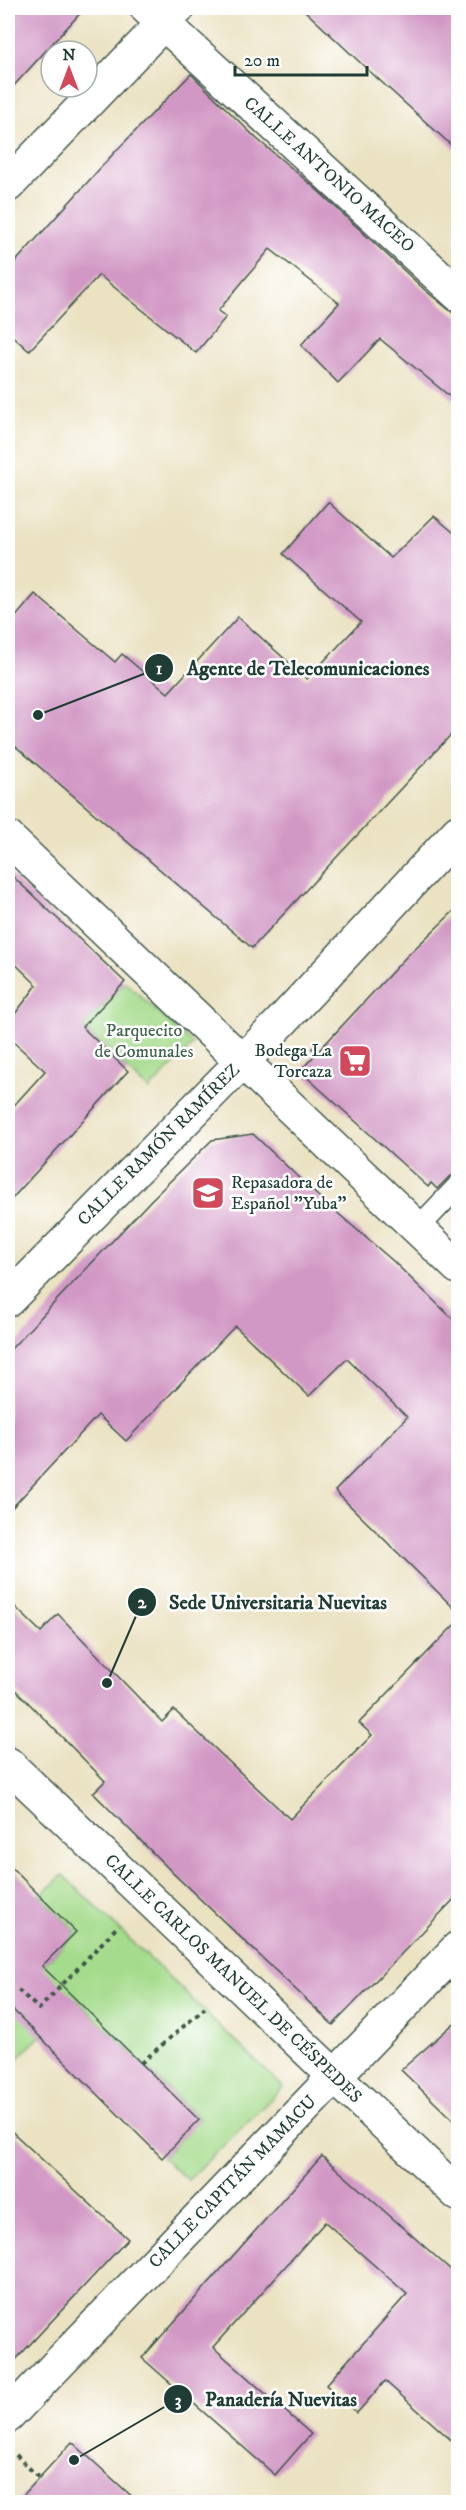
<svg xmlns="http://www.w3.org/2000/svg" width="466" height="2510" font-family="'IM FELL DW Pica',serif">
  <style>
    .green { fill: #a5db8c; stroke: #628c60; stroke-width: 1.5 }
    .building { fill: #d298c5 }
    .lines { fill: none; stroke-linecap: round; stroke-linejoin: round }
    .service-casing { stroke: #3e5649; stroke-width: 24 }
    .minor-casing { stroke: #3e5649; stroke-width: 36 }
    .tertiary-casing { stroke: #3e5649; stroke-width: 36 }
    .path { stroke: #3e5649; stroke-width: 4; stroke-dasharray: 4.5 4.5; stroke-linecap: butt }
    .service { stroke: #fff; stroke-width: 21 }
    .minor { stroke: #fff; stroke-width: 33 }
    .tertiary { stroke: #fff; stroke-width: 33 }
    .labels { text-anchor: middle; dominant-baseline: central; stroke-width: 5; stroke-linejoin: round; paint-order: stroke }
    .street-label { font-size: 18px; fill: #1f3d34; stroke: #fff }
    .park-label { font-size: 18px; fill: #40644a; stroke: #fff }
    .poi-label { font-size: 18px; fill: #1f3d34; stroke: #fff; text-anchor: end }
    .leader { fill: none; stroke: #1f3d34; stroke-width: 2 }
    .callout-dot { fill: #1f3d34; stroke: #fff; stroke-width: 2 }
    .mark-label { font-size: 18px; text-anchor: middle; font-weight: bold; fill: #fff }
    .callout-label { font-size: 20px; text-anchor: middle; font-weight: bold; fill: #1f3d34; stroke: #fff; stroke-width: 5; stroke-linejoin: round; paint-order: stroke }
  </style>
  <rect width="100%" height="100%" fill="#fff"/>
  <filter id="ink" filterUnits="userSpaceOnUse"><feTurbulence type="fractalNoise" baseFrequency=".0167" numOctaves="2"/><feDisplacementMap in="SourceGraphic" scale="12" xChannelSelector="R" yChannelSelector="G"/><feConvolveMatrix kernelMatrix="1 2 1 2 8 2 1 2 1" color-interpolation-filters="sRGB"/></filter>
  <filter id="wash" filterUnits="userSpaceOnUse"><feTurbulence type="fractalNoise" baseFrequency=".008" numOctaves="4" result="noise"/><feDisplacementMap in="SourceGraphic" scale="24" xChannelSelector="R" yChannelSelector="G"/><feGaussianBlur stdDeviation="1.35" result="paint"/><feColorMatrix in="noise" values="0 0 0 0 0 0 0 0 0 0 0 0 0 0 0 0 0 1.4 0 .05"/><feComposite in="paint" operator="in"/></filter>
  <g filter="url(#wash)">
    <rect width="100%" height="100%" fill="#ebe2c2"/>
    <!-- green -->
    <g class="green">
      <path d="M 125,982 L 193,1044 L 149,1090 L 82,1027 Z"/>
      <path d="M 63,1875 L 283,2087 L 188,2180 L 162,2158 L 199,2119 L 77,2000 L 8,2068 L 8,2001 L 76,1932 L 40,1896 Z"/>
    </g>
    <g id="blocks">
      <!-- building -->
      <g class="building">
        <path d="M 8,8 L 85,8 L 8,92 Z"/>
        <path d="M 302,8 L 459,8 L 459,152 L 366,68 Z"/>
        <path d="M 191,74 L 257,139 L 315,188 L 426,291 L 459,318 L 459,404 L 380,339 L 338,383 L 301,345 L 339,303 L 270,249 L 218,311 L 226,317 L 196,353 L 99,275 L 29,351 L 8,332 L 8,270 L 114,153 Z"/>
        <path d="M 328,502 L 391,558 L 434,516 L 459,537 L 459,726 L 252,948 L 8,740 L 8,626 L 35,594 L 115,662 L 122,654 L 168,693 L 238,617 L 307,679 L 361,622 L 283,554 Z"/>
        <path d="M 8,872 L 125,982 L 82,1027 L 128,1071 L 8,1203 L 8,1112 L 45,1071 L 8,1037 L 8,1023 L 37,985 L 8,957 Z"/>
        <path d="M 459,906 L 459,1174 L 449,1177 L 437,1189 L 431,1183 L 428,1187 L 300,1071 L 405,958 Z"/>
        <path d="M 253,1134 L 318,1196 L 393,1261 L 459,1325 L 459,1613 L 335,1491 L 407,1417 L 347,1359 L 309,1396 L 235,1326 L 126,1441 L 98,1415 L 8,1512 L 8,1352 L 151,1200 L 212,1140 Z"/>
        <path d="M 8,1600 L 41,1632 L 58,1614 L 162,1722 L 174,1710 L 290,1819 L 372,1735 L 359,1723 L 459,1620 L 459,1894 L 333,2025 L 179,1879 L 93,1793 L 105,1781 L 8,1682 Z"/>
        <path d="M 8,1864 L 76,1932 L 42,1966 L 199,2120 L 162,2158 L 8,2005 Z"/>
        <path d="M 459,2019 L 459,2126 L 401,2070 Z"/>
        <path d="M 8,2128 L 128,2239 L 8,2368 Z"/>
        <path d="M 322,2156 L 459,2277 L 459,2447 L 385,2381 L 357,2413 L 326,2385 L 407,2294 L 325,2222 L 213,2347 L 311,2434 L 275,2475 L 142,2358 Z"/>
        <path d="M 72,2442 L 138,2502 L 17,2502 Z"/>
      </g>
    </g>
  </g>
  <g filter="url(#ink)">
    <use href="#blocks" fill-opacity="0" stroke="#3e5649" stroke-width="1.5"/>
    <g class="lines">
      <defs>
        <path id="service" d="M 418,1228 L 458,1186"/>
        <g id="minor">
          <path d="M 147,8 L 458,294"/>
          <path d="M 8,185 L 178,8"/>
          <path d="M 8,838 L 458,1267"/>
          <path d="M 8,2416 L 458,1948"/>
        </g>
        <g id="tertiary">
          <path d="M 8,1300 L 281,1022 L 458,832"/>
          <path d="M 8,1764 L 458,2194"/>
        </g>
      </defs>
      <!-- service casing -->
      <use href="#service" class="service-casing"/>
      <!-- minor casing -->
      <use href="#minor" class="minor-casing"/>
      <!-- tertiary casing -->
      <use href="#tertiary" class="tertiary-casing"/>
      <!-- path -->
      <g class="path">
        <path d="M 312,1047 L 318,1052"/>
        <path d="M 18,1990 L 39,2009 L 119,1925"/>
        <path d="M 141,2063 L 205,2008"/>
        <path d="M 16,2455 L 39,2478"/>
      </g>
      <!-- service -->
      <use href="#service" class="service"/>
      <!-- minor -->
      <use href="#minor" class="minor"/>
      <!-- tertiary -->
      <use href="#tertiary" class="tertiary"/>
    </g>
  </g>
  <!-- icons -->
  <defs>
    <symbol id="supermarket-square" viewBox="-11 -11 22 22"><rect x="-9" y="-9" width="18" height="18" rx="4" fill="#d1495b" stroke="#fff"/><path d="M-6-5.5h2.5l.6 2H6L4.5 2H-2.5L-4.4-4H-6ZM-1.5 3.2a1.3 1.3 0 1 0 .1 0ZM3 3.2a1.3 1.3 0 1 0 .1 0Z" fill="#fff"/></symbol>
    <symbol id="school-square" viewBox="-11 -11 22 22"><rect x="-9" y="-9" width="18" height="18" rx="4" fill="#d1495b" stroke="#fff"/><path d="M0-5L7-2L0 1L-7-2ZM-4 1L0 2.5L4 1V4Q0 6-4 4Z" fill="#fff"/></symbol>
  </defs>
  <g fill-rule="evenodd">
    <use href="#supermarket-square" x="336" y="1042" width="38" height="38"/>
    <use href="#school-square" x="189" y="1174" width="38" height="38"/>
  </g>
  <g class="labels">
    <!-- street labels -->
    <g class="street-label">
      <text transform="translate(329 175) rotate(42)">CALLE ANTONIO MACEO</text>
      <text transform="translate(159 1145) rotate(-45)">CALLE RAMÓN RAMÍREZ</text>
      <text transform="translate(233 1979) rotate(44)">CALLE CARLOS MANUEL DE CÉSPEDES</text>
      <text transform="translate(233 2182) rotate(-46)">CALLE CAPITÁN MAMACU</text>
    </g>
    <!-- park labels -->
    <g class="park-label">
      <text x="144" y="1031">Parquecito<tspan x="144" dy="21">de Comunales</tspan></text>
    </g>
    <!-- poi labels -->
    <g class="poi-label">
      <text x="332" y="1051">Bodega La<tspan x="332" dy="21">Torcaza</tspan></text>
      <text x="231" y="1183" text-anchor="start">Repasadora de<tspan x="231" dy="21">Español "Yuba"</tspan></text>
    </g>
  </g>
  <!-- callouts -->
  <path class="leader" d="M38 715L159 668M107 1683L142 1602M74 2460L178 2399"/>
  <g class="callout-dot">
    <circle cx="38" cy="715" r="6"/>
    <circle cx="107" cy="1683" r="6"/>
    <circle cx="74" cy="2460" r="6"/>
    <circle cx="159" cy="668" r="15"/>
    <circle cx="142" cy="1602" r="15"/>
    <circle cx="178" cy="2399" r="15"/>
  </g>
  <g class="mark-label">
    <text x="159" y="674">1</text>
    <text x="142" y="1608">2</text>
    <text x="178" y="2406">3</text>
  </g>
  <g class="callout-label">
    <text x="308" y="675">Agente de Telecomunicaciones</text>
    <text x="278" y="1609">Sede Universitaria Nuevitas</text>
    <text x="281" y="2406">Panadería Nuevitas</text>
  </g>
  <!-- margin -->
  <rect width="466" height="2510" fill="none" stroke="#fff" stroke-width="30"/>
  <!-- north arrow -->
  <g transform="translate(69 69)"><circle r="28" fill="#ffffff" stroke="#a5b1ae" stroke-width="1.5"/>
  <path d="M0-4.5L10 22L0 15L-10 22Z" fill="#d1495b"/>
  <text y="-9" font-size="16" font-weight="bold" text-anchor="middle" fill="#1f3d34">N</text>
  </g>
  <!-- scale -->
  <path d="M235 66v9h132v-9" fill="none" stroke="#1f3d34" stroke-width="3"/>
  <text x="244" y="66" font-size="18" fill="#1f3d34" stroke="#ffffff" stroke-width="4.5" paint-order="stroke">20 m</text>
</svg>
